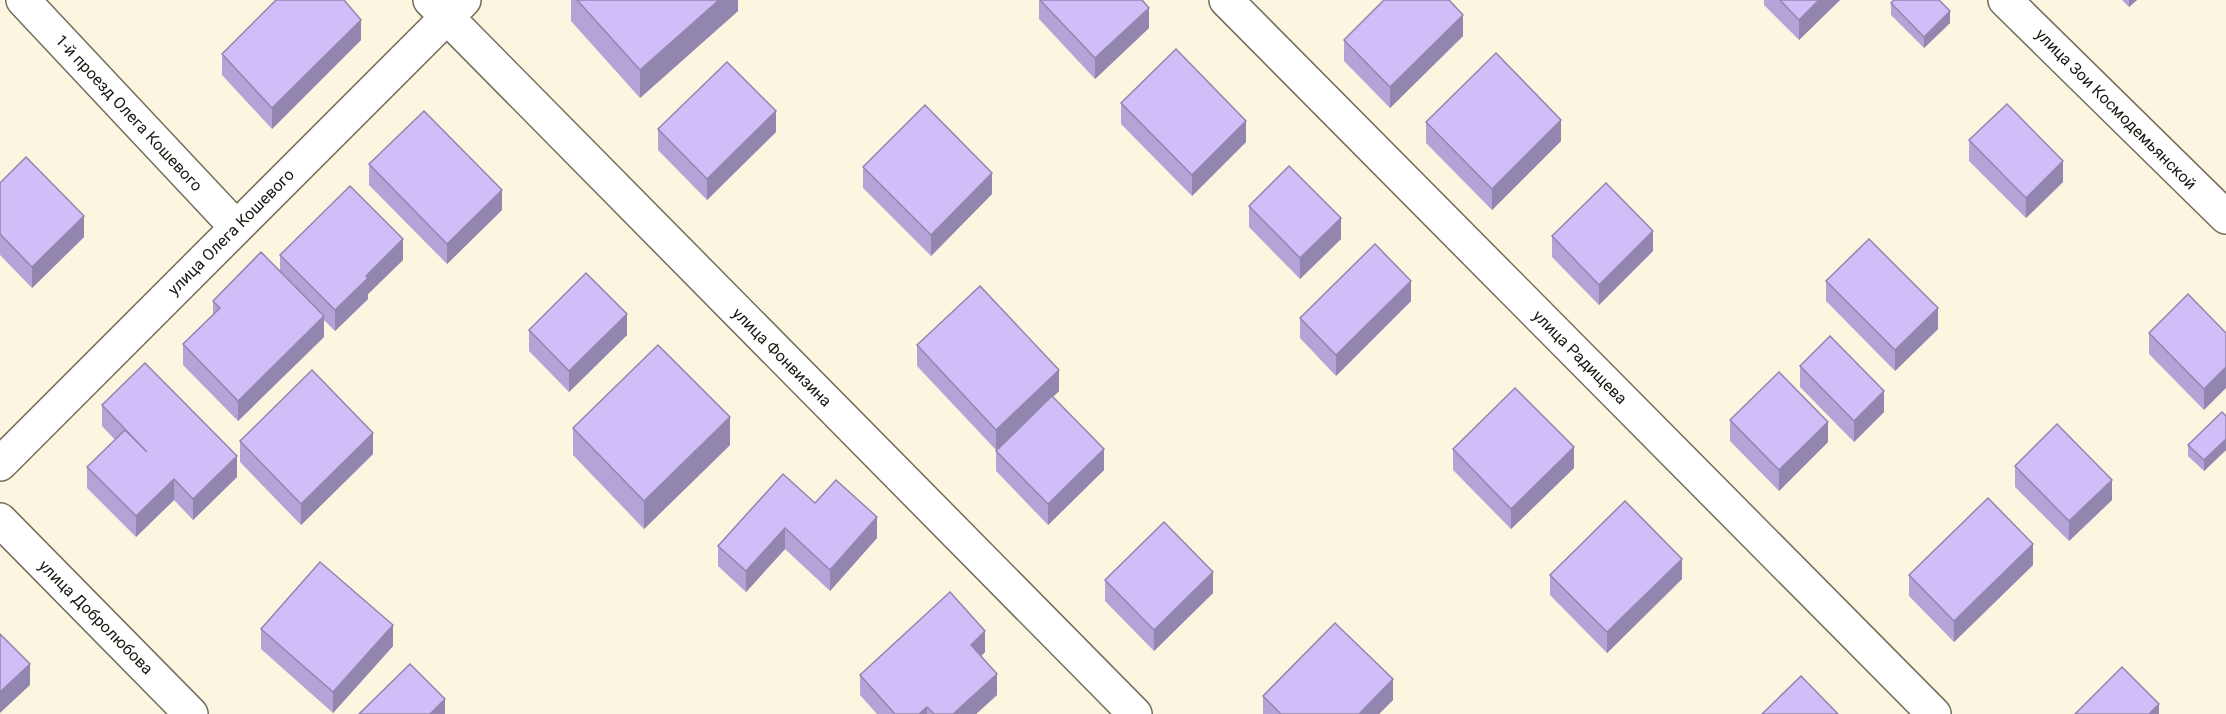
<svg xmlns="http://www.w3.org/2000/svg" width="2226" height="714" font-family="Roboto,sans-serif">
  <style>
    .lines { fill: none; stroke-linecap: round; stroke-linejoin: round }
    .minor-casing { stroke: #736d5b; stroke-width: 36 }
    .minor { stroke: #fff; stroke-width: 33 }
    .wall { fill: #b3a3d6 }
    .shaded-wall { fill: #9285ae }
    .building { fill: #d0bef9; stroke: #9285ae; stroke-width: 1.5 }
    .labels { text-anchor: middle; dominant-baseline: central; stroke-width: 6; stroke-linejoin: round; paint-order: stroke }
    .street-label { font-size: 16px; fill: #1a1710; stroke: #fff }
  </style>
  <rect width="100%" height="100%" fill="#fcf5e0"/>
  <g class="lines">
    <defs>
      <g id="minor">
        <path d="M 23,0 L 236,227"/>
        <path d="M 430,0 L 1135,714"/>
        <path d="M 1226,0 L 1934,714"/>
        <path d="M 2005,0 L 2226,217"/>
        <path d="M 0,464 L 464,0"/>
        <path d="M 0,520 L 191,714"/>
      </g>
    </defs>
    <!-- minor casing -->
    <use href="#minor" class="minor-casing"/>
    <!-- minor -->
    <use href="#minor" class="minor"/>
  </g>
  <!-- wall -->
  <g class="wall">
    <path d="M 571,0 L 738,0 L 738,11 L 640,98 L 571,21 Z"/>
    <path d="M 1039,0 L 1142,0 L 1149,28 L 1095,79 L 1039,19 Z"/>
    <path d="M 1764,0 L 1840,0 L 1799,40 L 1764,5 Z"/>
    <path d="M 2122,0 L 2137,0 L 2129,7 Z"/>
    <path d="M 1891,3 L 1950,23 L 1924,48 L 1891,15 Z"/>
    <path d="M 1463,36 L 1390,108 L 1344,61 L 1344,40 Z"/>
    <path d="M 361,40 L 272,129 L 222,75 L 222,54 Z"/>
    <path d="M 1121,103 L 1246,142 L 1192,196 L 1121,124 Z"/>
    <path d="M 1426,122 L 1561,141 L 1492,210 L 1426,143 Z"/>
    <path d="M 658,129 L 776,132 L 707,200 L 658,150 Z"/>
    <path d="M 1969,140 L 2063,182 L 2026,218 L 1969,161 Z"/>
    <path d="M 369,164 L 502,210 L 447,264 L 369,185 Z"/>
    <path d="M 863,167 L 992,194 L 931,256 L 863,188 Z"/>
    <path d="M 0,183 L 84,237 L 32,288 L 0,255 Z"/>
    <path d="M 1249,206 L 1341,239 L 1300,279 L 1249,227 Z"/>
    <path d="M 1552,236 L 1653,251 L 1599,305 L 1552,257 Z"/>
    <path d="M 280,255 L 403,260 L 368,294 L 368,299 L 335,331 L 324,320 L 324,337 L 238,421 L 183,365 L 183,344 L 213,315 L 213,301 L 280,271 Z"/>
    <path d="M 1826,281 L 1938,329 L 1895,371 L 1826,301 Z"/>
    <path d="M 1411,301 L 1336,376 L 1300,338 L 1300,318 Z"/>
    <path d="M 529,330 L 627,335 L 569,392 L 529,351 Z"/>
    <path d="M 2149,333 L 2226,333 L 2204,410 L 2149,354 Z"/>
    <path d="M 917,345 L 1059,391 L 1053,397 L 1104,470 L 1048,525 L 996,471 L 996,450 L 917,366 Z"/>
    <path d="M 1800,366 L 1884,412 L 1854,442 L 1800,387 Z"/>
    <path d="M 102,405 L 237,477 L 193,520 L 174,500 L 136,537 L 87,488 L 87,467 L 115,440 L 102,426 Z"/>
    <path d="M 2226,416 L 2226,450 L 2204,471 L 2188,456 L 2188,445 Z"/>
    <path d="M 1730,420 L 1828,442 L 1779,491 L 1730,441 Z"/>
    <path d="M 573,428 L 730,445 L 644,529 L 573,455 Z"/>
    <path d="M 240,441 L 373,454 L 301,525 L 240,462 Z"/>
    <path d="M 1453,449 L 1574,468 L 1511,529 L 1453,470 Z"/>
    <path d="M 2015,466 L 2112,500 L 2069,541 L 2015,487 Z"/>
    <path d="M 815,503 L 877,538 L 830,591 L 785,549 L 746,592 L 718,566 L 718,546 Z"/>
    <path d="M 2033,565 L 1954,642 L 1909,596 L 1909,575 Z"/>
    <path d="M 1550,575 L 1682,579 L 1607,653 L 1550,595 Z"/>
    <path d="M 1105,580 L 1213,593 L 1154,651 L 1105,601 Z"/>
    <path d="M 261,629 L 393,646 L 333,713 L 261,649 Z"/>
    <path d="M 985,652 L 981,656 L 997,695 L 976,714 L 877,714 L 860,695 L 860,675 Z"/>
    <path d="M 1263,696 L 1393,700 L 1379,714 L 1263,714 Z"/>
  </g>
  <!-- shaded-wall -->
  <g class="shaded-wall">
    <path d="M 719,0 L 738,0 L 738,11 L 640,98 L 640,70 Z"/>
    <path d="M 1819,0 L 1840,0 L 1799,40 L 1799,20 Z"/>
    <path d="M 2129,0 L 2137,0 L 2129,7 Z"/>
    <path d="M 1149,8 L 1149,28 L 1095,79 L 1095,58 Z"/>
    <path d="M 1950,11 L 1950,23 L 1924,48 L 1924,37 Z"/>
    <path d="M 1463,15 L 1463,36 L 1390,108 L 1390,87 Z"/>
    <path d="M 361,20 L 361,40 L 272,129 L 272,108 Z"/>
    <path d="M 776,111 L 776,132 L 707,200 L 707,179 Z"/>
    <path d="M 1561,120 L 1561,141 L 1492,210 L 1492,189 Z"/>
    <path d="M 1246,121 L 1246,142 L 1192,196 L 1192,175 Z"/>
    <path d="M 2063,161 L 2063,182 L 2026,218 L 2026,198 Z"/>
    <path d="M 992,173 L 992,194 L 931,256 L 931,235 Z"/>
    <path d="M 502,190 L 502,210 L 447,264 L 447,244 Z"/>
    <path d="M 84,216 L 84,237 L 32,288 L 32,267 Z"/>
    <path d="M 1341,218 L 1341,239 L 1300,279 L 1300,258 Z"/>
    <path d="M 1653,231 L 1653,251 L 1599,305 L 1599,285 Z"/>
    <path d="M 403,239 L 403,260 L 368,294 L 368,299 L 335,331 L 335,310 L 366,276 Z"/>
    <path d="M 1411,281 L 1411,301 L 1336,376 L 1336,355 Z"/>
    <path d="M 1938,308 L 1938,329 L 1895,371 L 1895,350 Z"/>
    <path d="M 627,314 L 627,335 L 569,392 L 569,371 Z"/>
    <path d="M 324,316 L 324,337 L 238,421 L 238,401 Z"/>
    <path d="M 2226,367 L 2226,388 L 2204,410 L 2204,389 Z"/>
    <path d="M 1059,370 L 1059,391 L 996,450 L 996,430 Z"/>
    <path d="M 1884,391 L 1884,412 L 1854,442 L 1854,421 Z"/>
    <path d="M 730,417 L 730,445 L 644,529 L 644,501 Z"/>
    <path d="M 1828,422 L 1828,442 L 1779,491 L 1779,470 Z"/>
    <path d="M 373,433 L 373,454 L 301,525 L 301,504 Z"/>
    <path d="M 2226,439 L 2226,450 L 2204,471 L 2204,460 Z"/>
    <path d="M 1574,447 L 1574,468 L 1511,529 L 1511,509 Z"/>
    <path d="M 1104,449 L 1104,470 L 1048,525 L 1048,504 Z"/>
    <path d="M 237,456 L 237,477 L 193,520 L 193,499 Z"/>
    <path d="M 174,479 L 174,500 L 136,537 L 136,516 Z"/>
    <path d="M 2112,480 L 2112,500 L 2069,541 L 2069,521 Z"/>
    <path d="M 877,517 L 877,538 L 830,591 L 830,570 Z"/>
    <path d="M 785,528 L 785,549 L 746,592 L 746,571 Z"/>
    <path d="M 2033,544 L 2033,565 L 1954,642 L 1954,621 Z"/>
    <path d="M 1682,559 L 1682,579 L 1607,653 L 1607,632 Z"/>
    <path d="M 1213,572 L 1213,593 L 1154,651 L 1154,630 Z"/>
    <path d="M 393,625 L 393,646 L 333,713 L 333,692 Z"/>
    <path d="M 985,631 L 985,652 L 971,666 L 971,645 Z"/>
    <path d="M 30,664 L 30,685 L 0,713 L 0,692 Z"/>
    <path d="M 997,674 L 997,695 L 976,714 L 953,714 Z"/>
    <path d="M 1393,679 L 1393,700 L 1379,714 L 1359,714 Z"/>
    <path d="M 445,699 L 445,714 L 430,714 Z"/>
    <path d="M 2159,704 L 2159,714 L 2149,714 Z"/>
    <path d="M 927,707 L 927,714 L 919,714 Z"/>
  </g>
  <!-- building -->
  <g class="building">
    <path d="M 276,0 L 344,0 L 361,20 L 272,108 L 222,54 Z"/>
    <path d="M 577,0 L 719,0 L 640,70 Z"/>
    <path d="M 1040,0 L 1142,0 L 1149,8 L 1095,58 Z"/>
    <path d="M 1384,0 L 1449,0 L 1463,15 L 1390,87 L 1344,40 Z"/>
    <path d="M 1780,0 L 1819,0 L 1799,20 Z"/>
    <path d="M 1894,0 L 1939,0 L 1950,11 L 1924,37 L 1891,3 Z"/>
    <path d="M 1176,49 L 1246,121 L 1192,175 L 1121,103 Z"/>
    <path d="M 1496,53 L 1561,120 L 1492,189 L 1426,122 Z"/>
    <path d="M 727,62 L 776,111 L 707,179 L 658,129 Z"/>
    <path d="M 2007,104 L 2063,161 L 2026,198 L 1969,140 Z"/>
    <path d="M 925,105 L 992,173 L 931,235 L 863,167 Z"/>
    <path d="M 424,111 L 502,190 L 447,244 L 369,164 Z"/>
    <path d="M 26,157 L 84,216 L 32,267 L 0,234 L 0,183 Z"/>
    <path d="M 1289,166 L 1341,218 L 1300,258 L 1249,206 Z"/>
    <path d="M 1606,183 L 1653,231 L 1599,285 L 1552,236 Z"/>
    <path d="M 350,186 L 403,239 L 366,276 L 368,278 L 335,310 L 280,255 Z"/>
    <path d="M 1869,239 L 1938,308 L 1895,350 L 1826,281 Z"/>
    <path d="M 1375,244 L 1411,281 L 1336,355 L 1300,318 Z"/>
    <path d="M 261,252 L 324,316 L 238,401 L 183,344 L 220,308 L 213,301 Z"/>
    <path d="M 586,273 L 627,314 L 569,371 L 529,330 Z"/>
    <path d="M 980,286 L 1059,370 L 996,430 L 917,345 Z"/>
    <path d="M 2188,294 L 2226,333 L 2226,367 L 2204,389 L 2149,333 Z"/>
    <path d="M 1830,336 L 1884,391 L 1854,421 L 1800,366 Z"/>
    <path d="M 658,345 L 730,417 L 644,501 L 573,428 Z"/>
    <path d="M 145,363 L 237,456 L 193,499 L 174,479 L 136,516 L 87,467 L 125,430 L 147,452 L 102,405 Z"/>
    <path d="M 312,370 L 373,433 L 301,504 L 240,441 Z"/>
    <path d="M 1779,372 L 1828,422 L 1779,470 L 1730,420 Z"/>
    <path d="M 1515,388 L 1574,447 L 1511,509 L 1453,449 Z"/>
    <path d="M 1052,396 L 1104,449 L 1048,504 L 996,451 Z"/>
    <path d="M 2222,412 L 2226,416 L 2226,439 L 2204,460 L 2188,445 Z"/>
    <path d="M 2057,424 L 2112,480 L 2069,521 L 2015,466 Z"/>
    <path d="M 783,474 L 815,503 L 836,480 L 877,517 L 830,570 L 785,528 L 746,571 L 718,546 Z"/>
    <path d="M 1988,498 L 2033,544 L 1954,621 L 1909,575 Z"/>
    <path d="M 1625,501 L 1682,559 L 1607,632 L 1550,575 Z"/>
    <path d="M 1164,522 L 1213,572 L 1154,630 L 1105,580 Z"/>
    <path d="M 320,562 L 393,625 L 333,692 L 261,629 Z"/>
    <path d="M 950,592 L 985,631 L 971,645 L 997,674 L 953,714 L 934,714 L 927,707 L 919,714 L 895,714 L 860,675 Z"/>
    <path d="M 1335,623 L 1393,679 L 1359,714 L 1281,714 L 1263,696 Z"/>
    <path d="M 0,634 L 30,664 L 0,692 Z"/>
    <path d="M 410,664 L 445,699 L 430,714 L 359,714 Z"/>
    <path d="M 2122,667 L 2159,704 L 2149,714 L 2075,714 Z"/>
    <path d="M 1801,676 L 1838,714 L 1762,714 Z"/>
  </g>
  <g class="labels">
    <!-- street labels -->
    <g class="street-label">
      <text transform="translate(2116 109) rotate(45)">улица Зои Космодемьянской</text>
      <text transform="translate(129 113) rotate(47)">1-й проезд Олега Кошевого</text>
      <text transform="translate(231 232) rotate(-45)">улица Олега Кошевого</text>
      <text transform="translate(782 357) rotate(45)">улица Фонвизина</text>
      <text transform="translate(1580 357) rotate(45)">улица Радищева</text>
      <text transform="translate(96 617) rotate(45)">улица Добролюбова</text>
    </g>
  </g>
</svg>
